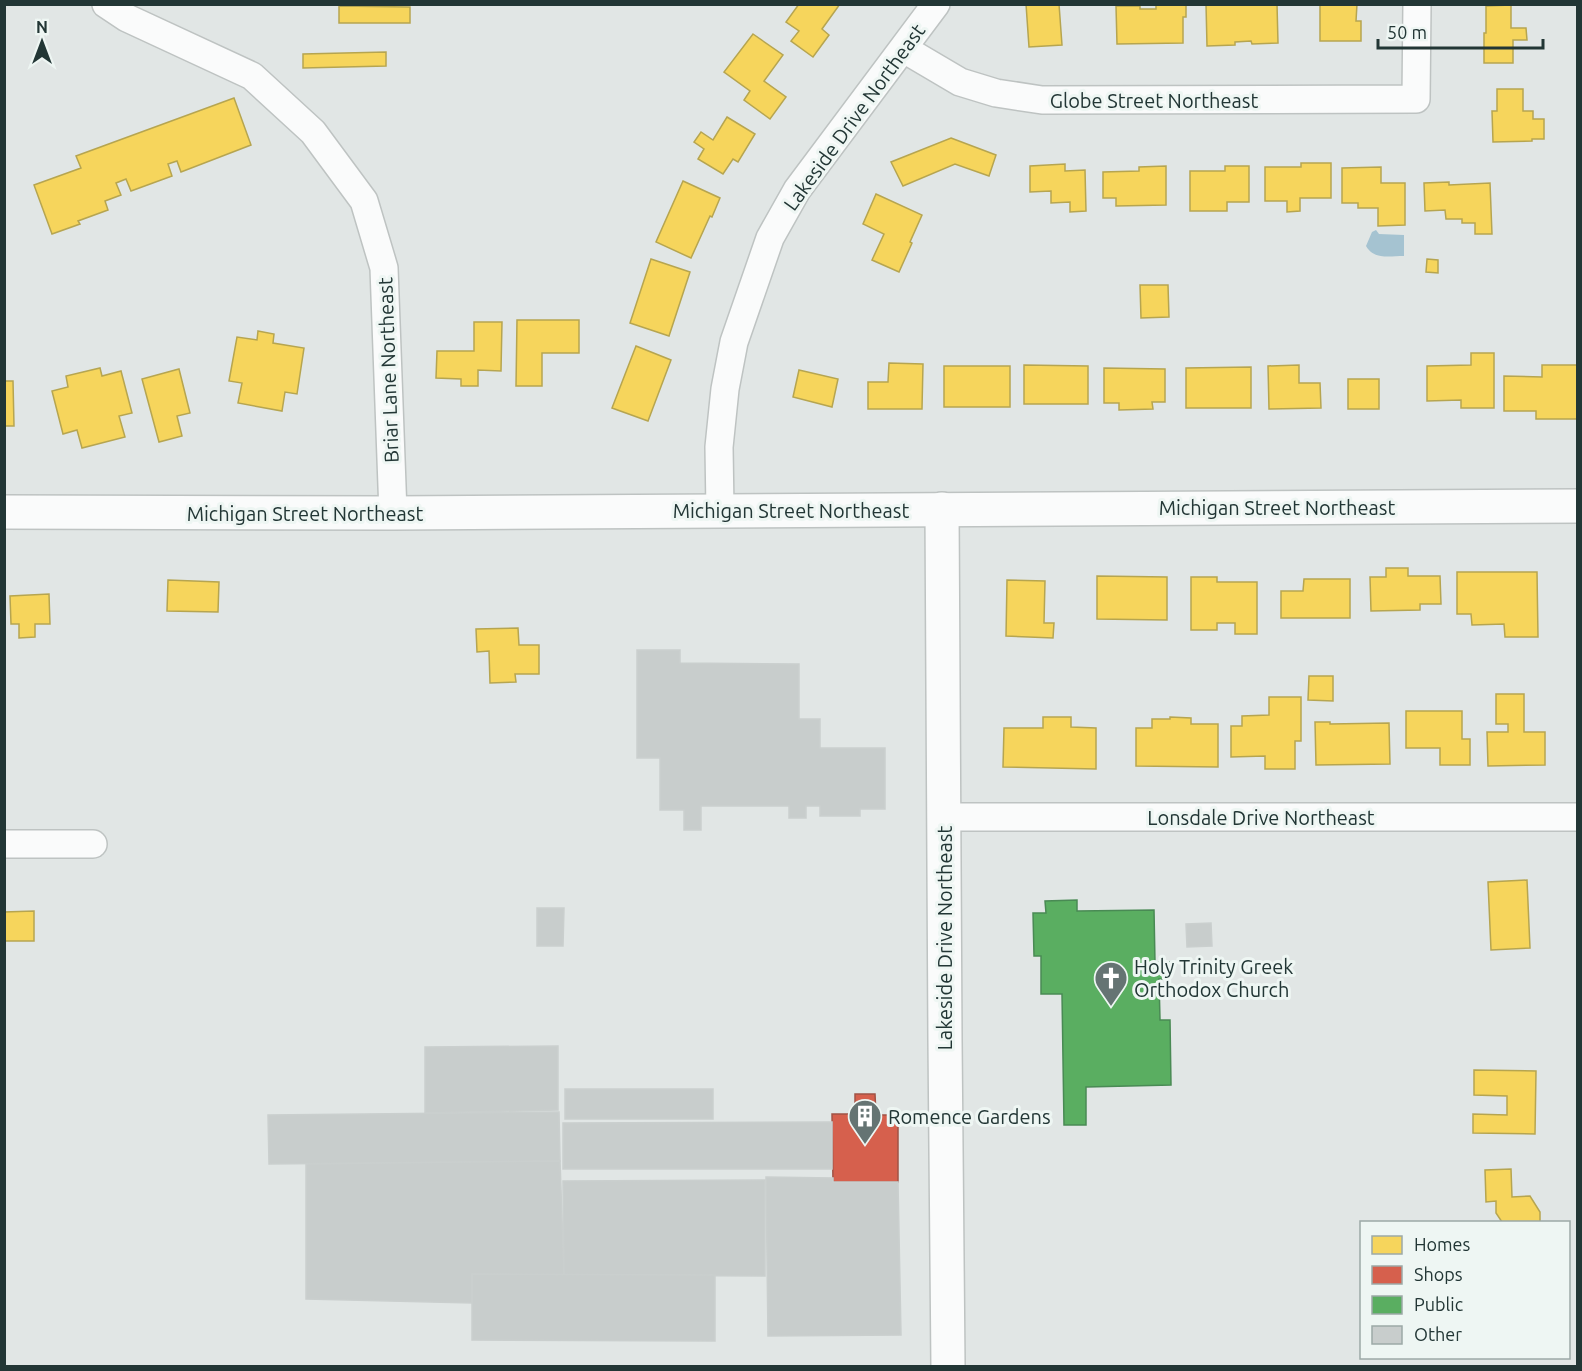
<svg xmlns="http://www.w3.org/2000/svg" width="1582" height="1371" font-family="Ubuntu,sans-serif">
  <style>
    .water { fill: #a5c3d1 }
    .homes { fill: #f6d55c; stroke: #b6a550; stroke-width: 1.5 }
    .shops { fill: #d6604d; stroke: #a05346; stroke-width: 1.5 }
    .public { fill: #5aae61; stroke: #498a54; stroke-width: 1.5 }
    .building { fill: #c8cdcc; stroke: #cacfce; stroke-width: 1.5 }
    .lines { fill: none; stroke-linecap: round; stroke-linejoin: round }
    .street-casing { stroke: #bec3c2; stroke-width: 30 }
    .secondary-casing { stroke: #bec3c2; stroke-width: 36 }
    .street { stroke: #fafbfb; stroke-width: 27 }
    .secondary { stroke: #fafbfb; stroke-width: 33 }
    .labels { text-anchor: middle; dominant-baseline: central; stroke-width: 6; stroke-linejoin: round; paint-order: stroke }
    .street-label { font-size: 20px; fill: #223635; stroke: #eef6f3 }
    .poi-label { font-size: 20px; fill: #223635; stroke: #eef6f3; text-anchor: start }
  </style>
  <rect width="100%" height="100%" fill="#e1e6e5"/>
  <!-- water -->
  <path class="water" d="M 1376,230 L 1379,234 L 1404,235 L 1404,256 C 1389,256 1374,260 1366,246 L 1372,232 Z"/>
  <!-- homes -->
  <g class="homes">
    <path d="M 799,4 L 840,4 L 822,29 L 829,35 L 813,57 L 791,41 L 799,31 L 786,22 Z"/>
    <path d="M 1026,4 L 1059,4 L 1062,45 L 1029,47 Z"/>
    <path d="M 1156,4 L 1186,4 L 1186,17 L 1183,17 L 1183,43 L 1117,44 L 1116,6 L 1140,6 L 1140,9 L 1156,9 Z"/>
    <path d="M 1206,4 L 1277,4 L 1278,43 L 1252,44 L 1251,41 L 1235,42 L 1235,45 L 1207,46 Z"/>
    <path d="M 1320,4 L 1357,4 L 1356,21 L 1361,21 L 1361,41 L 1320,41 Z"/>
    <path d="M 1511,5 L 1511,28 L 1526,28 L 1527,40 L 1513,40 L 1513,63 L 1484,63 L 1484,33 L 1486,33 L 1486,6 Z"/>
    <path d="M 339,6 L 410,7 L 410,23 L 339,23 Z"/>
    <path d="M 753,34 L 783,55 L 764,81 L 786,97 L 770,119 L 744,100 L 750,91 L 724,72 Z"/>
    <path d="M 386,52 L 386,66 L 303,68 L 303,54 Z"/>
    <path d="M 1497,89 L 1523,89 L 1523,111 L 1533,111 L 1533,119 L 1544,119 L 1544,139 L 1532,139 L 1532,141 L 1493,142 L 1492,111 L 1497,111 Z"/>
    <path d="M 234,98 L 251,145 L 181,172 L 177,161 L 168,164 L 172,176 L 131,191 L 126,179 L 116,183 L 121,195 L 105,201 L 108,210 L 78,221 L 80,224 L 52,234 L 34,185 L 81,168 L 76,156 Z"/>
    <path d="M 727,117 L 755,134 L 738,162 L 733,159 L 723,174 L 698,159 L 704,149 L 694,142 L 701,132 L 713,140 Z"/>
    <path d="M 951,138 L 996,155 L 989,176 L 955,164 L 903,186 L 891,162 Z"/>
    <path d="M 1301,163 L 1331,163 L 1331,198 L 1300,198 L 1300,211 L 1287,212 L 1287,201 L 1265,201 L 1265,167 L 1301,167 Z"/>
    <path d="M 1065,164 L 1065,171 L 1085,170 L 1086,211 L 1070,212 L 1070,202 L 1051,203 L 1051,191 L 1030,192 L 1030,166 Z"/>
    <path d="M 1166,166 L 1166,205 L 1116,206 L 1116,198 L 1103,198 L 1103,172 L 1139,171 L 1139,167 Z"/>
    <path d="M 1225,166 L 1249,166 L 1249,202 L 1227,202 L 1227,211 L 1190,211 L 1190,171 L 1225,171 Z"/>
    <path d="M 1381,167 L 1381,183 L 1405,183 L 1405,225 L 1378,226 L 1378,208 L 1358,208 L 1358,203 L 1342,203 L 1342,168 Z"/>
    <path d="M 683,181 L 720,198 L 712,217 L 710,216 L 691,258 L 656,242 Z"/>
    <path d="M 1449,182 L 1449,185 L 1490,183 L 1492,234 L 1475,234 L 1475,223 L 1462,223 L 1462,219 L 1446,219 L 1445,210 L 1425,211 L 1424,183 Z"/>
    <path d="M 876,194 L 922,215 L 910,242 L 912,243 L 899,272 L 872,260 L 884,234 L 863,224 Z"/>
    <path d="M 651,259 L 690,272 L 669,336 L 630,323 Z"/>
    <path d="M 1427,259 L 1438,260 L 1438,273 L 1426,272 Z"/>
    <path d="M 1140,285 L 1168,285 L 1169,317 L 1141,318 Z"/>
    <path d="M 517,320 L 579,320 L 579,353 L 542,353 L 542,386 L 516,386 Z"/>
    <path d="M 474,322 L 502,322 L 501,371 L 478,370 L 478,386 L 461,386 L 461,379 L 436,378 L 437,351 L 474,351 Z"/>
    <path d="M 258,331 L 274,334 L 273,343 L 304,348 L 297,394 L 285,392 L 282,411 L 238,403 L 242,383 L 229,381 L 237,337 L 257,340 Z"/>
    <path d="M 636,346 L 671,360 L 648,421 L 612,408 Z"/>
    <path d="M 1471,353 L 1494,353 L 1494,408 L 1461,408 L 1461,400 L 1427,401 L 1427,366 L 1471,365 Z"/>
    <path d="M 889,363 L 923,364 L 922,409 L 868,409 L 868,382 L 888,382 Z"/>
    <path d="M 1024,365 L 1088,366 L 1088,404 L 1024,404 Z"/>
    <path d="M 1299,365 L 1299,383 L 1320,383 L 1321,408 L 1269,409 L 1268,366 Z"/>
    <path d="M 1542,365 L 1578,365 L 1578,419 L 1536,419 L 1536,411 L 1504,411 L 1504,376 L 1542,377 Z"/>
    <rect x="944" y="366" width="66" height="41"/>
    <path d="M 1251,367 L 1251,408 L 1186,408 L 1186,368 Z"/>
    <path d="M 100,368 L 102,376 L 121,371 L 132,413 L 119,416 L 125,437 L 82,448 L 77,430 L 63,434 L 52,391 L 68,387 L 66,376 Z"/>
    <path d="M 1104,368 L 1165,369 L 1165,402 L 1152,402 L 1153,409 L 1119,410 L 1119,403 L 1104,403 Z"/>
    <path d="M 179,369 L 190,413 L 177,416 L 182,436 L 159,442 L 142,379 Z"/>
    <path d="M 799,370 L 838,379 L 832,407 L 793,397 Z"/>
    <rect x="1348" y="379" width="31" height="30"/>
    <path d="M 4,381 L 13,381 L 14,426 L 4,426 Z"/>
    <path d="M 1386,568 L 1408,568 L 1408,576 L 1440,576 L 1441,604 L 1420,604 L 1420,610 L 1371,611 L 1370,577 L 1386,577 Z"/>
    <path d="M 1457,572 L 1537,572 L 1538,637 L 1505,637 L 1504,624 L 1472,625 L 1471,614 L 1457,614 Z"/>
    <path d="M 1097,576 L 1167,577 L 1167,620 L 1097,619 Z"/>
    <path d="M 1191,577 L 1217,577 L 1217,582 L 1257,582 L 1257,634 L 1235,634 L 1235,623 L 1217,623 L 1217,630 L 1191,630 Z"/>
    <path d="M 1304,579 L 1350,579 L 1350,618 L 1281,618 L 1281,591 L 1303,591 Z"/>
    <path d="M 168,580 L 219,582 L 218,612 L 167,611 Z"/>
    <path d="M 1007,580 L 1045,581 L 1044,623 L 1054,623 L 1053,638 L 1006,636 Z"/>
    <path d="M 49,594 L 50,624 L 35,624 L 35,637 L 19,638 L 19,624 L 11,624 L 10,596 Z"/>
    <path d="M 518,628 L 519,645 L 539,645 L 539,674 L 515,674 L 516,682 L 490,683 L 489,651 L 477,652 L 476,629 Z"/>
    <path d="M 1309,676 L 1333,676 L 1333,701 L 1308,700 Z"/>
    <path d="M 1496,694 L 1524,694 L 1524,732 L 1545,732 L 1545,765 L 1488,766 L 1487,732 L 1508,732 L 1508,724 L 1496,724 Z"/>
    <path d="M 1269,697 L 1301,697 L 1301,741 L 1295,741 L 1295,769 L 1265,769 L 1265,756 L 1231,757 L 1231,726 L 1242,726 L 1242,716 L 1269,715 Z"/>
    <path d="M 1406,711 L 1462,711 L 1462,739 L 1470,739 L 1470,765 L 1440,765 L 1440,748 L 1406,748 Z"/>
    <path d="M 1043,717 L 1071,717 L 1071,727 L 1096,728 L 1096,769 L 1003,767 L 1004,728 L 1043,728 Z"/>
    <path d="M 1170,717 L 1191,718 L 1191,724 L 1218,724 L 1218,767 L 1136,766 L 1136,728 L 1152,728 L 1152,719 L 1170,719 Z"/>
    <path d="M 1315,722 L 1330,722 L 1330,724 L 1389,723 L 1390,764 L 1316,765 Z"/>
    <path d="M 1527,880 L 1530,948 L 1491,950 L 1488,882 Z"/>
    <path d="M 34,911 L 34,941 L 4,941 L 4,912 Z"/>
    <path d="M 1474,1070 L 1536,1071 L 1535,1134 L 1473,1133 L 1473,1114 L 1507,1115 L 1507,1096 L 1474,1095 Z"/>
    <path d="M 1511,1169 L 1512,1197 L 1530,1196 L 1540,1212 L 1540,1222 L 1502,1222 L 1496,1213 L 1496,1201 L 1486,1202 L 1485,1170 Z"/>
  </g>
  <!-- shops -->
  <path class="shops" d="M 855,1094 L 875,1094 L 876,1115 L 898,1115 L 898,1182 L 833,1182 L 832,1114 L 855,1114 Z"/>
  <!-- public -->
  <path class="public" d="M 1077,900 L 1077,911 L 1154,910 L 1155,962 L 1169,962 L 1169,979 L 1159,979 L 1160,1020 L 1170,1020 L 1171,1085 L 1086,1087 L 1086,1125 L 1064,1125 L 1062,994 L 1041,994 L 1041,956 L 1034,956 L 1033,913 L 1046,913 L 1045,901 Z"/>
  <!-- building -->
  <g class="building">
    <path d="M 637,650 L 680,650 L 680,663 L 799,664 L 799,719 L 820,719 L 820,748 L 885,748 L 885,809 L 860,809 L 860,816 L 820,816 L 820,806 L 806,806 L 806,818 L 789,818 L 789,806 L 701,806 L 701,830 L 684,830 L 684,810 L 660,810 L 660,758 L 637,758 Z"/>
    <path d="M 537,908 L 564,908 L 563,946 L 537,946 Z"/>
    <path d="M 1211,923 L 1212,946 L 1187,947 L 1186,924 Z"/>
    <path d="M 558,1046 L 558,1110 L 425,1113 L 425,1047 Z"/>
    <rect x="565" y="1089" width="148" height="30"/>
    <path d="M 559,1112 L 560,1161 L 269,1164 L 268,1115 Z"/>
    <path d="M 832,1122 L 832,1169 L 563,1169 L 563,1123 Z"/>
    <path d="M 560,1161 L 564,1275 L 472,1274 L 472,1303 L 306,1299 L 306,1164 Z"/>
    <path d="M 766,1177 L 833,1178 L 833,1182 L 898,1182 L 901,1335 L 768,1336 Z"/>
    <path d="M 765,1180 L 765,1276 L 564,1275 L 563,1181 Z"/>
    <path d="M 472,1274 L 715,1275 L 715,1341 L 472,1340 Z"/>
  </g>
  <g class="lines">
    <defs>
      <g id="street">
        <path d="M 106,4 L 127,18 L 252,76 L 313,132 L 364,201 L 384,268 L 393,513"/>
        <path d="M 904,49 L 960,82 L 996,93 L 1042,100 L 1416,99 L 1417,4"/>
        <path d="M 720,510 L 719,447 L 725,389 L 734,342 L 770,238 L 797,190 L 936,4"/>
        <path d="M 944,817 L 1578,817"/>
        <path d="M 4,844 L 93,844"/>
      </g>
      <g id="secondary">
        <path d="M 942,509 L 945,1040 L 948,1366"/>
        <path d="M 4,512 L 393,513 L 1578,506"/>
      </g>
    </defs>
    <!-- street casing -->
    <use href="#street" class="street-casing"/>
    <!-- secondary casing -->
    <use href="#secondary" class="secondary-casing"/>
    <!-- street -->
    <use href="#street" class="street"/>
    <!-- secondary -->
    <use href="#secondary" class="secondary"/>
  </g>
  <!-- icons -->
  <defs>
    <symbol id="church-pin" viewBox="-11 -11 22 30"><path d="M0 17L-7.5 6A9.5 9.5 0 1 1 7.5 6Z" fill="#657473" stroke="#eef6f3"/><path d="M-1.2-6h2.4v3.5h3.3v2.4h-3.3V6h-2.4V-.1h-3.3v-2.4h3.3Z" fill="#fff"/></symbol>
    <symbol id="building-pin" viewBox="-11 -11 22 30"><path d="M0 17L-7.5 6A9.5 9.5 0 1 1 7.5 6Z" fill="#657473" stroke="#eef6f3"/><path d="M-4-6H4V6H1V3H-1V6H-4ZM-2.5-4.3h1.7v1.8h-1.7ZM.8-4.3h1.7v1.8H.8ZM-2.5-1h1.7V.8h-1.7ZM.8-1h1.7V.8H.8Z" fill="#fff"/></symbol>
  </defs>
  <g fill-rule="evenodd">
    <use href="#church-pin" x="1092" y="959" width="38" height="52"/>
    <use href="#building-pin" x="846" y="1097" width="38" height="52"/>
  </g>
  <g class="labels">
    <!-- street labels -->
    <g class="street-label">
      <text x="1154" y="100">Globe Street Northeast</text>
      <text transform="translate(854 117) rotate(-54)">Lakeside Drive Northeast</text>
      <text transform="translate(388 370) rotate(-92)">Briar Lane Northeast</text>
      <text x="1277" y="507">Michigan Street Northeast</text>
      <text x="791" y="510">Michigan Street Northeast</text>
      <text x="305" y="513">Michigan Street Northeast</text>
      <text x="1261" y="817">Lonsdale Drive Northeast</text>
      <text transform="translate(944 938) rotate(-90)">Lakeside Drive Northeast</text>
    </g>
    <!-- poi labels -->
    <g class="poi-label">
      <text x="1134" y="966">Holy Trinity Greek<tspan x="1134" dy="23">Orthodox Church</tspan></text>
      <text x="888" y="1116">Romence Gardens</text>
    </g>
  </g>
  <!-- border -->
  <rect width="1582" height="1371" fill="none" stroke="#223635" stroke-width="12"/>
  <!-- legend -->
  <rect x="1360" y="1221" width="210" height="138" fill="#eef6f3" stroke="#9ca9a7" stroke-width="1.5"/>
  <rect x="1372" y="1236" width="30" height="18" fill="#f6d55c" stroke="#9ca9a7" stroke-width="1.5"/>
  <text x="1414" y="1251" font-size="18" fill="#223635">Homes</text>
  <rect x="1372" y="1266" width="30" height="18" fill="#d6604d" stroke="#9ca9a7" stroke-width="1.5"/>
  <text x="1414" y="1281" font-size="18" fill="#223635">Shops</text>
  <rect x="1372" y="1296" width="30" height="18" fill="#5aae61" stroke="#9ca9a7" stroke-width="1.5"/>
  <text x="1414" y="1311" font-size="18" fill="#223635">Public</text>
  <rect x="1372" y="1326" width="30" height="18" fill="#c8cdcc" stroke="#9ca9a7" stroke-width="1.5"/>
  <text x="1414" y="1341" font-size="18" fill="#223635">Other</text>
  <!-- north arrow -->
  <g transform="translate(42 42)" stroke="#eef6f3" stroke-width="4.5" paint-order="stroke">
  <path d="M0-4.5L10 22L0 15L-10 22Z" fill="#223635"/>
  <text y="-9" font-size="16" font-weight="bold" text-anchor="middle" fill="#223635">N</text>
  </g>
  <!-- scale -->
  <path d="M1378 39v9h165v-9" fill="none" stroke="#223635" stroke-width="3"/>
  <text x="1387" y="39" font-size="18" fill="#223635" stroke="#eef6f3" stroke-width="4.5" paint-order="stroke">50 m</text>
</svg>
